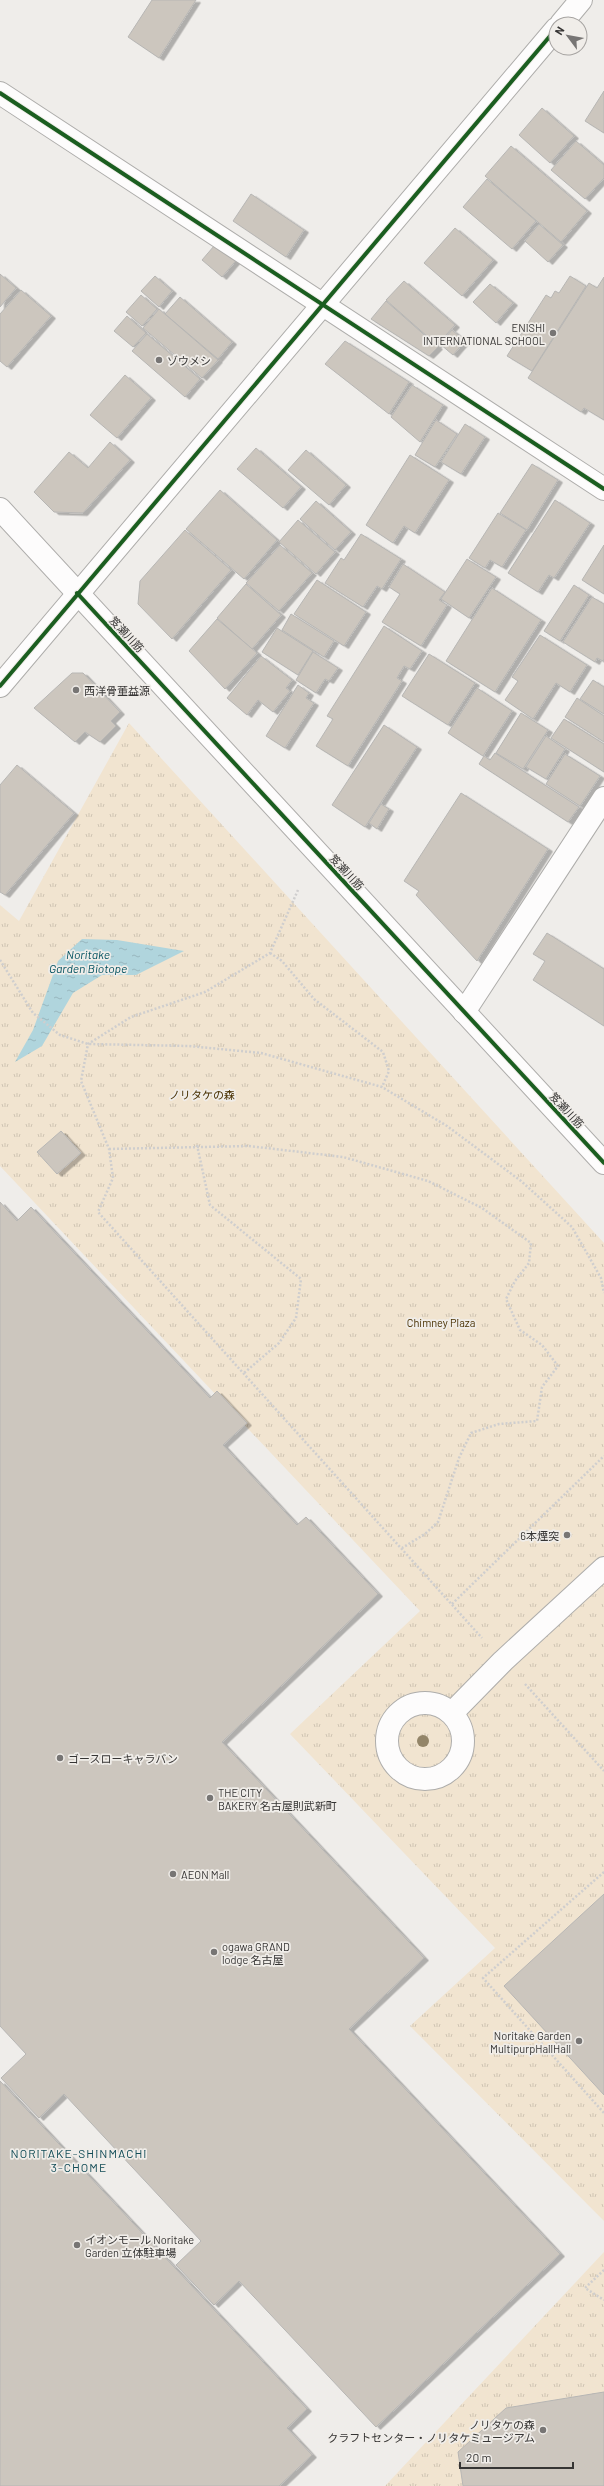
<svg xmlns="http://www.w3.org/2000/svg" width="604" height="2486" font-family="Barlow,'Noto Sans JP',sans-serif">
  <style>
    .park { fill: url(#park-tufts) }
    .water { fill: url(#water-ripples) }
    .building { fill: #ccc6be; stroke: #b7b6b4; filter: url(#shadow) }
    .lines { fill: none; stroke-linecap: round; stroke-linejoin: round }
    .minor-casing { stroke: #aeadab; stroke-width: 24 }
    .path { stroke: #cfcece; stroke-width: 2.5; stroke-dasharray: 2 2; stroke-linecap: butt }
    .minor { stroke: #fdfcfc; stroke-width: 22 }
    .cycleway-casing { stroke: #f0ede9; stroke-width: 6 }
    .cycleway { stroke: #1b5e20; stroke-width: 4 }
    .tree { fill: #938569 }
    .poi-dot { fill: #777574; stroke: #f0ede9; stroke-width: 1.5 }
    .labels { text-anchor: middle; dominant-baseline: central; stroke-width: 3.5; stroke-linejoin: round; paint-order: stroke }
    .poi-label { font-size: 11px; fill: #363534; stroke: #f0ede9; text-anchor: start }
    .street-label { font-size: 11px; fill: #363534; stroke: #f0ede9 }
    .park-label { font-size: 11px; fill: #483000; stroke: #f0ede9 }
    .water-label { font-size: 12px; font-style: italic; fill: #00515f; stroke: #f0ede9 }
    .neighbourhood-label { font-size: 12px; letter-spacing: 1px; fill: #124c57; stroke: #f0ede9 }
  </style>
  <defs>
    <pattern id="park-tufts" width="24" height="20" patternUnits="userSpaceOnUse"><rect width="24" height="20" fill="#f1e4d0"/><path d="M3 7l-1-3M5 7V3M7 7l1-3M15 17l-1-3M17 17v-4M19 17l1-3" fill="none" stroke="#cfc4b3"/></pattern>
    <pattern id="water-ripples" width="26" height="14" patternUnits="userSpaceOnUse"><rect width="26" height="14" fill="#b0d5dd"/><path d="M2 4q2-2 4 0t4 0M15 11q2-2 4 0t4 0" fill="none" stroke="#98b7be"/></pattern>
    <filter id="shadow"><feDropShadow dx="4.5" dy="2.5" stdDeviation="0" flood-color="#0004"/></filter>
  </defs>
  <rect width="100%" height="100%" fill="#efedea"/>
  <!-- park -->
  <g class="park">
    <path d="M 129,723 L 604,1243 L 604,2221 L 410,2026 L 495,1948 L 290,1734 L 420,1611 L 0,1166 L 0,905 L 19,921 Z"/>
    <path d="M 604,2252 L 604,2486 L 385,2486 Z"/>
  </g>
  <!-- water -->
  <path class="water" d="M 82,939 L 117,940 L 184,951 L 136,975 L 102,975 L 73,993 L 42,1046 L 15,1062 L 33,1030 L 58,961 Z"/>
  <!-- building -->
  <g class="building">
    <path d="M 152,0 L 196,0 L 159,58 L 128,37 Z"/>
    <path d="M 604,91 L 604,133 L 585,121 Z"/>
    <path d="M 542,108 L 574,136 L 550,163 L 519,135 Z"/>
    <path d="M 576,141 L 604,165 L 604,178 L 585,199 L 551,170 Z"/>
    <path d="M 511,146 L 587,211 L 561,242 L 485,176 Z"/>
    <path d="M 487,179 L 536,221 L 512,249 L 463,207 Z"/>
    <path d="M 251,194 L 304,230 L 286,257 L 233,221 Z"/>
    <path d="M 539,224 L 563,245 L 548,262 L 525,241 Z"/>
    <path d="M 455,228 L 493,260 L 462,296 L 424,263 Z"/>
    <path d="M 224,244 L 239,257 L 222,277 L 202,260 L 214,246 L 219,250 Z"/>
    <path d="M 0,274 L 16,288 L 0,307 Z"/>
    <path d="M 155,276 L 172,291 L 159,307 L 141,291 Z"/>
    <path d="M 570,276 L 586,286 L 532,371 L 507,356 L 546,295 L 551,298 L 555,291 L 559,293 Z"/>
    <path d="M 604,277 L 604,420 L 584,408 L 581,412 L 528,378 L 589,283 L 597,288 Z"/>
    <path d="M 404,281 L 455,325 L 437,345 L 386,300 Z"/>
    <path d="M 490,284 L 513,303 L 496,323 L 473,302 Z"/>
    <path d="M 21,290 L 51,316 L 7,367 L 0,361 L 0,314 Z"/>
    <path d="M 141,295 L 157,309 L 142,326 L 126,312 Z"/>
    <path d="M 180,297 L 232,342 L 218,359 L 165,314 Z"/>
    <path d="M 386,301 L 438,347 L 429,356 L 371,319 Z"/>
    <path d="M 159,309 L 218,360 L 202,378 L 143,328 Z"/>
    <path d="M 127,316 L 146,333 L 133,347 L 114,331 Z"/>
    <path d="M 452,330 L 465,341 L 453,355 L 440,344 Z"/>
    <path d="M 147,334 L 200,379 L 185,397 L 132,351 Z"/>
    <path d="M 345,341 L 409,382 L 389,414 L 325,364 Z"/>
    <path d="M 125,375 L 151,398 L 117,438 L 90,415 Z"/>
    <path d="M 412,385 L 443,405 L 420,442 L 391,417 Z"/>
    <path d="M 436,420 L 457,434 L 435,467 L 415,455 Z"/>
    <path d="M 465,424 L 485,437 L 461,474 L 441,462 Z"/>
    <path d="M 110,442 L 130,460 L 83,513 L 54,512 L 34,492 L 69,452 L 88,468 Z"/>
    <path d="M 256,448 L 301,487 L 283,508 L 237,469 Z"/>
    <path d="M 306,450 L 346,485 L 329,505 L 288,470 Z"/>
    <path d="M 410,455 L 449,480 L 415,533 L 404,526 L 393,543 L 366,525 Z"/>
    <path d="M 532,464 L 558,480 L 527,530 L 500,513 Z"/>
    <path d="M 220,490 L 277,540 L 244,579 L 186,529 Z"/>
    <path d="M 555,500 L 590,523 L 554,578 L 549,575 L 538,592 L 508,573 Z"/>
    <path d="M 316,501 L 351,532 L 335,550 L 300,519 Z"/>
    <path d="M 498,513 L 526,530 L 502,567 L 490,560 L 485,568 L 469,558 Z"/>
    <path d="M 298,520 L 335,552 L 316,574 L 279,542 Z"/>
    <path d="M 185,530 L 231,570 L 172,639 L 138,604 L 140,581 Z"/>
    <path d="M 361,534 L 401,559 L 382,589 L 377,586 L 363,607 L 325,583 L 341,558 L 344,560 Z"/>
    <path d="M 280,545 L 312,573 L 279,611 L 246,583 Z"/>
    <path d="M 604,545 L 604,594 L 582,580 Z"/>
    <path d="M 467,559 L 496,577 L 469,618 L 441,599 Z"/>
    <path d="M 403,564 L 445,592 L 439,600 L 447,605 L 421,646 L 382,622 L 400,594 L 389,587 Z"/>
    <path d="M 317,580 L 366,612 L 344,646 L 294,614 Z"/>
    <path d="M 246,584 L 281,615 L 252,649 L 217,618 Z"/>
    <path d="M 574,585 L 589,595 L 560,641 L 544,631 Z"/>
    <path d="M 492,588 L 541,620 L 495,692 L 446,661 Z"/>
    <path d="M 592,597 L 604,604 L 604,659 L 603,661 L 597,658 L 595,662 L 563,642 Z"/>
    <path d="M 291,614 L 334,641 L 324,657 L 282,630 Z"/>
    <path d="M 217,619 L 257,653 L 225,689 L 189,651 Z"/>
    <path d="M 384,626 L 422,651 L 410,669 L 404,666 L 397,678 L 402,681 L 348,766 L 316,746 L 333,719 L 327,716 Z"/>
    <path d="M 277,628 L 313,651 L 298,675 L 262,652 Z"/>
    <path d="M 540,635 L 587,665 L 570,692 L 556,683 L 533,719 L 505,700 L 518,681 L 512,677 Z"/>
    <path d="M 313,652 L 338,668 L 329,681 L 325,679 L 316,693 L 296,680 Z"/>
    <path d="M 429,654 L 475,683 L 448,725 L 402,696 Z"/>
    <path d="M 261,656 L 292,680 L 286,688 L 290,691 L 273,712 L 258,700 L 247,715 L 227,698 Z"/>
    <path d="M 72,673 L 83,673 L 120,712 L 111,721 L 116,726 L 100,742 L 85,732 L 75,742 L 34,708 Z"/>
    <path d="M 593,680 L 604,687 L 604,714 L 580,699 Z"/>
    <path d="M 298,685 L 309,693 L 306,698 L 314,703 L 285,748 L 266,736 Z"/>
    <path d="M 477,688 L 512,711 L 483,756 L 448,733 Z"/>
    <path d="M 577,698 L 604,716 L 604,742 L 565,717 Z"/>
    <path d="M 521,713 L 548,730 L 523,769 L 496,753 Z"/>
    <path d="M 564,719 L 604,744 L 604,772 L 551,738 Z"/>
    <path d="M 384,725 L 417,747 L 365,827 L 332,805 Z"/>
    <path d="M 546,736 L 565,749 L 546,779 L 526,767 Z"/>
    <path d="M 495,753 L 579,807 L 568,822 L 479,764 L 484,756 L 490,760 Z"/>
    <path d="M 565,754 L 600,776 L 580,806 L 546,784 Z"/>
    <path d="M 17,765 L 74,813 L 5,895 L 0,892 L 0,785 Z"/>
    <path d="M 461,793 L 548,849 L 477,961 L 416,895 L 419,891 L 404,881 Z"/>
    <path d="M 381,804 L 389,809 L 377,829 L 369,823 Z"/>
    <path d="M 547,933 L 604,969 L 604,1026 L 533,980 L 545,961 L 533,954 Z"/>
    <path d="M 61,1131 L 81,1153 L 57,1174 L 37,1152 Z"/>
    <path d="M 0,1202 L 17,1221 L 31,1207 L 210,1398 L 217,1391 L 247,1423 L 223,1445 L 297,1525 L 306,1517 L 378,1594 L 222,1742 L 424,1958 L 349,2029 L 560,2254 L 376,2427 L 239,2281 L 214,2305 L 176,2265 L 201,2241 L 64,2094 L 39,2118 L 1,2078 L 26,2054 L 0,2026 Z"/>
    <path d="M 604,1894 L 604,2095 L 504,1986 Z"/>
    <path d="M 0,2081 L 307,2409 L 287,2428 L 312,2455 L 279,2486 L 0,2486 Z"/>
    <path d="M 604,2392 L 604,2486 L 463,2486 L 458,2452 L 506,2408 Z"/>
  </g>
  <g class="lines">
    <defs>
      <g id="minor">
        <path d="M 561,24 L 581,0"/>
        <path d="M 0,93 L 604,489"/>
        <path d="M 0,509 L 604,1163"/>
        <path d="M 0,686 L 556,29"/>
        <path d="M 464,1012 L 604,798"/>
        <circle cx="425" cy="1741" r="38"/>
        <path d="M 452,1713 L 503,1661 L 604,1568"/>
      </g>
    </defs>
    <!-- minor casing -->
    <use href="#minor" class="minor-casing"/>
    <!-- path -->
    <g class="path">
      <path d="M 298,890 L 270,953 L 205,992 L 131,1017 L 88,1044 L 81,1081 L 109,1149 L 113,1178 L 98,1212 L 482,1638"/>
      <path d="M 270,953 L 282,961 L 314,999 L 383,1052 L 389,1071 L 382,1087"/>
      <path d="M 0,960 L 33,1013 L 60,1035 L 88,1044 L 189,1046 L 261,1053 L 382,1087 L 447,1126 L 521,1181 L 572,1227 L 601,1278 L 604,1293"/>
      <path d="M 197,1145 L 210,1205 L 301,1279 L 296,1318 L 279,1343 L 244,1373"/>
      <path d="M 109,1149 L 249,1146 L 343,1157 L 428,1181 L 482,1208 L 531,1243 L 529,1263 L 515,1281 L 506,1299 L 520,1330 L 542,1345 L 558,1366 L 542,1387 L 537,1421 L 499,1424 L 471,1433 L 459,1458 L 438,1522 L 425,1534 L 402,1548"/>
      <path d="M 452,1604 L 604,1456"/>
      <path d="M 525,1684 L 604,1771"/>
      <path d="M 604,1872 L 483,1978 L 604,2113"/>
      <path d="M 604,2270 L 585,2288 L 604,2300"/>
    </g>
    <!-- minor -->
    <use href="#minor" class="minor"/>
    <defs>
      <g id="cycleway">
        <path d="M 0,93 L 604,489"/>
        <path d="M 77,593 L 604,1163"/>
        <path d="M 0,686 L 556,29"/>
      </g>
    </defs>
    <!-- cycleway casing -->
    <use href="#cycleway" class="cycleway-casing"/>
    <!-- cycleway -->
    <use href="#cycleway" class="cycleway"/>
  </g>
  <!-- trees -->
  <circle class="tree" cx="423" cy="1741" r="6"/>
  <!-- markers -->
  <g class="poi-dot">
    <circle cx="553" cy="333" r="4"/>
    <circle cx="159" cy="360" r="4"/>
    <circle cx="76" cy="690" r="4"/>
    <circle cx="567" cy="1535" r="4"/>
    <circle cx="60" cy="1758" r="4"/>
    <circle cx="210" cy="1798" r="4"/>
    <circle cx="173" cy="1874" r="4"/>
    <circle cx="214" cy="1952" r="4"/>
    <circle cx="579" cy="2041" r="4"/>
    <circle cx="77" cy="2245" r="4"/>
    <circle cx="543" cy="2430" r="4"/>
  </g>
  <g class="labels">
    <!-- poi labels -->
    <g class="poi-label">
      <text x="545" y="327" text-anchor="end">ENISHI<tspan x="545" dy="13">INTERNATIONAL SCHOOL</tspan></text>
      <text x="167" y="360">ゾウメシ</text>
      <text x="84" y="690">西洋骨董益源</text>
      <text x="559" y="1535" text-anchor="end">6本煙突</text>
      <text x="68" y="1758">ゴースローキャラバン</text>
      <text x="218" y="1792">THE CITY<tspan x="218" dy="13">BAKERY 名古屋則武新町</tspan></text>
      <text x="181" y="1874">AEON Mall</text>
      <text x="222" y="1946">ogawa GRAND<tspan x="222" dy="13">lodge 名古屋</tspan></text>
      <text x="571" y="2035" text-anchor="end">Noritake Garden<tspan x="571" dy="13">MultipurpHallHall</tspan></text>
      <text x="85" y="2239">イオンモール Noritake<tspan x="85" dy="13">Garden 立体駐車場</tspan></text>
      <text x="535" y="2424" text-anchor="end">ノリタケの森<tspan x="535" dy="13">クラフトセンター・ノリタケミュージアム</tspan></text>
    </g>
    <!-- street labels -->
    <g class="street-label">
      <text transform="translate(127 634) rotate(47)">笈瀬川筋</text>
      <text transform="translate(347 872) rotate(47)">笈瀬川筋</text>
      <text transform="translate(567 1110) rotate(47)">笈瀬川筋</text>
    </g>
    <!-- park labels -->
    <g class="park-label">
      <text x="202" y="1094">ノリタケの森</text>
      <text x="441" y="1322">Chimney Plaza</text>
    </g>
    <!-- water labels -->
    <g class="water-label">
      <text x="88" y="954">Noritake<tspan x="88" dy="14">Garden Biotope</tspan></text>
    </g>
    <!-- neighbourhood labels -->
    <g class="neighbourhood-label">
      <text x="79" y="2153">NORITAKE-SHINMACHI<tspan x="79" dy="14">3-CHOME</tspan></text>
    </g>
  </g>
  <!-- north arrow -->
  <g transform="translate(568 36) rotate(302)"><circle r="19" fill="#f0ede9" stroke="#a6a3a1"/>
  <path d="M0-3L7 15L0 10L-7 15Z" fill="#777574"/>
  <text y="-6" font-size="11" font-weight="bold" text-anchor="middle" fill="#363534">N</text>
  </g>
  <!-- scale -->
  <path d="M460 2462v6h113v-6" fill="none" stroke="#363534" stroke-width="2"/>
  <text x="466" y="2462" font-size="12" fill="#363534" stroke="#f0ede9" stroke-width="3" paint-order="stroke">20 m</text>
</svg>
